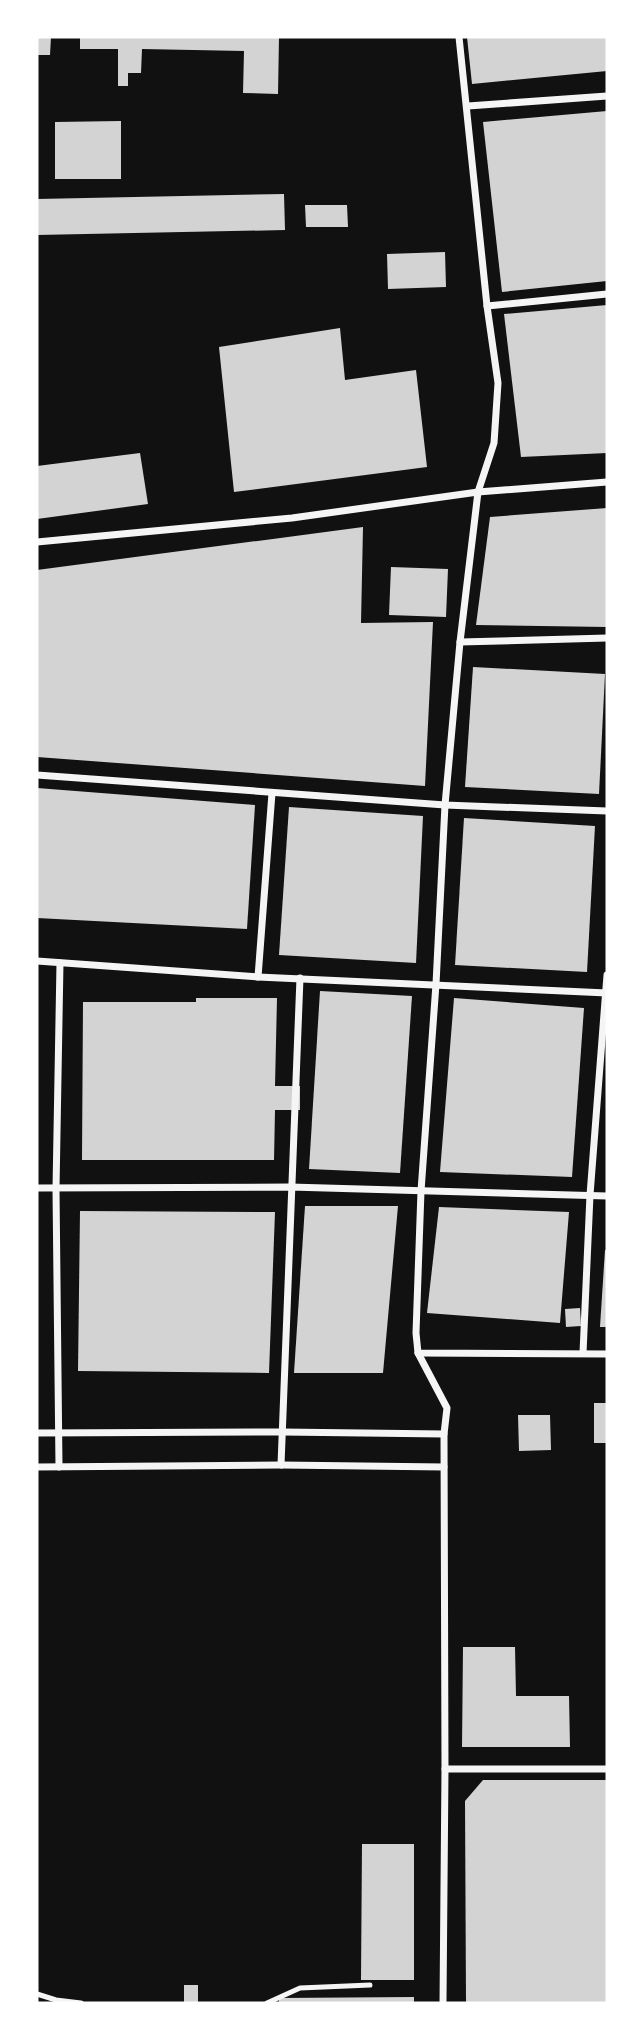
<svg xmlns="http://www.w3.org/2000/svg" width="644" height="2040" font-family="Figtree,sans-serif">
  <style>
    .building { fill: #d3d3d3 }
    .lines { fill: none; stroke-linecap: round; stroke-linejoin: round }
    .service { stroke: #f5f5f5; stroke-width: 5 }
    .minor { stroke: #f5f5f5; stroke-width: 7 }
  </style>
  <rect width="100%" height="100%" fill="#111"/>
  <!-- building -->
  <g class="building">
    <path d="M 37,37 L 51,37 L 50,55 L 37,55 Z"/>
    <path d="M 80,37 L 279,37 L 278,94 L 243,93 L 244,51 L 142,49 L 141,73 L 128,73 L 128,86 L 118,86 L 118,49 L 80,49 Z"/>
    <path d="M 467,37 L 607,37 L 607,71 L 472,84 Z"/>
    <path d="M 607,111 L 607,281 L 502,292 L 483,122 Z"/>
    <path d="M 121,121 L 121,179 L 55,179 L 55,122 Z"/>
    <path d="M 284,194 L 285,230 L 37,235 L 37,199 Z"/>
    <path d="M 305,205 L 347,205 L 348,227 L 306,227 Z"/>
    <path d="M 445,252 L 446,287 L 388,289 L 387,254 Z"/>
    <path d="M 607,305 L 607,453 L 521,457 L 504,314 Z"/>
    <path d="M 340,328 L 345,380 L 416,370 L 427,467 L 234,492 L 219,347 Z"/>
    <path d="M 140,453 L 148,504 L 37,519 L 37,466 Z"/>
    <path d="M 607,508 L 607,627 L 476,625 L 490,517 Z"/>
    <path d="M 363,527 L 361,623 L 433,622 L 425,786 L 37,757 L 37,570 Z"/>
    <path d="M 391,567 L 448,569 L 446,617 L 389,615 Z"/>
    <path d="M 473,667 L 605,674 L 599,794 L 465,787 Z"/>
    <path d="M 37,788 L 255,805 L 247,929 L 37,918 Z"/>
    <path d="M 289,807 L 423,816 L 416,963 L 279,955 Z"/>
    <path d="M 464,818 L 595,826 L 587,972 L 455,965 Z"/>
    <path d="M 320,991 L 412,996 L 400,1173 L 309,1169 Z"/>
    <path d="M 196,998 L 277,998 L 275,1086 L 300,1086 L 300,1110 L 275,1110 L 274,1160 L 82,1160 L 83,1002 L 196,1002 Z"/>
    <path d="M 454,998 L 584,1008 L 572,1177 L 440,1172 Z"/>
    <path d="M 305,1206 L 398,1206 L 383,1373 L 294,1373 Z"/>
    <path d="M 439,1207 L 569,1212 L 560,1323 L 427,1313 Z"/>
    <path d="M 80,1211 L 275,1212 L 269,1373 L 78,1371 Z"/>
    <path d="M 605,1250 L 607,1250 L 607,1327 L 600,1327 Z"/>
    <path d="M 580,1308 L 581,1326 L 566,1327 L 565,1309 Z"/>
    <rect x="594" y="1403" width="13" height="40"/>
    <path d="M 518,1415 L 550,1415 L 551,1450 L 519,1451 Z"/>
    <path d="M 463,1647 L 515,1647 L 516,1696 L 569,1696 L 570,1747 L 462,1747 Z"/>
    <path d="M 483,1780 L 607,1780 L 607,2003 L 466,2003 L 465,1801 Z"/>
    <path d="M 362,1844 L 414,1844 L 414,1980 L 361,1980 Z"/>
    <rect x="184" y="1985" width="14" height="18"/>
    <path d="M 414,1997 L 414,2003 L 279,2003 L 279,1998 Z"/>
  </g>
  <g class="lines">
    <!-- service -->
    <g class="service">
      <path d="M 37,1994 L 56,2000 L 81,2003"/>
      <path d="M 267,2003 L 300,1988 L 370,1985"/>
    </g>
    <!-- minor -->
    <g class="minor">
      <path d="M 459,37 L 487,306 L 498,383 L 494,443 L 478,492 L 460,642 L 445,805 L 436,984 L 421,1191 L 416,1333 L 418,1353 L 607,1354"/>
      <path d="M 468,106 L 607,96"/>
      <path d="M 487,306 L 607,294"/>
      <path d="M 37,542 L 292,518 L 478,492 L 607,482"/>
      <path d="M 460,642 L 607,638"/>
      <path d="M 37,775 L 445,805 L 607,811"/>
      <path d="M 37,961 L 258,977 L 607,993"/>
      <path d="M 258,977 L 272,793"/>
      <path d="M 37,1188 L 290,1187 L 607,1196"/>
      <path d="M 418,1353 L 447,1408 L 444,1434 L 445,1769 L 443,2003"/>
      <path d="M 583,1353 L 590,1195 L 607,975"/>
      <path d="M 37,1433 L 282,1432 L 444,1434"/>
      <path d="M 281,1465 L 300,978"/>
      <path d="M 37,1467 L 281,1465 L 444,1467"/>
      <path d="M 59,1467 L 56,1189 L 60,963"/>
      <path d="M 445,1769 L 607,1769"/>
    </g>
  </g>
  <!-- border -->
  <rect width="644" height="2040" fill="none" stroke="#ffffff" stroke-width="77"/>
</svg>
